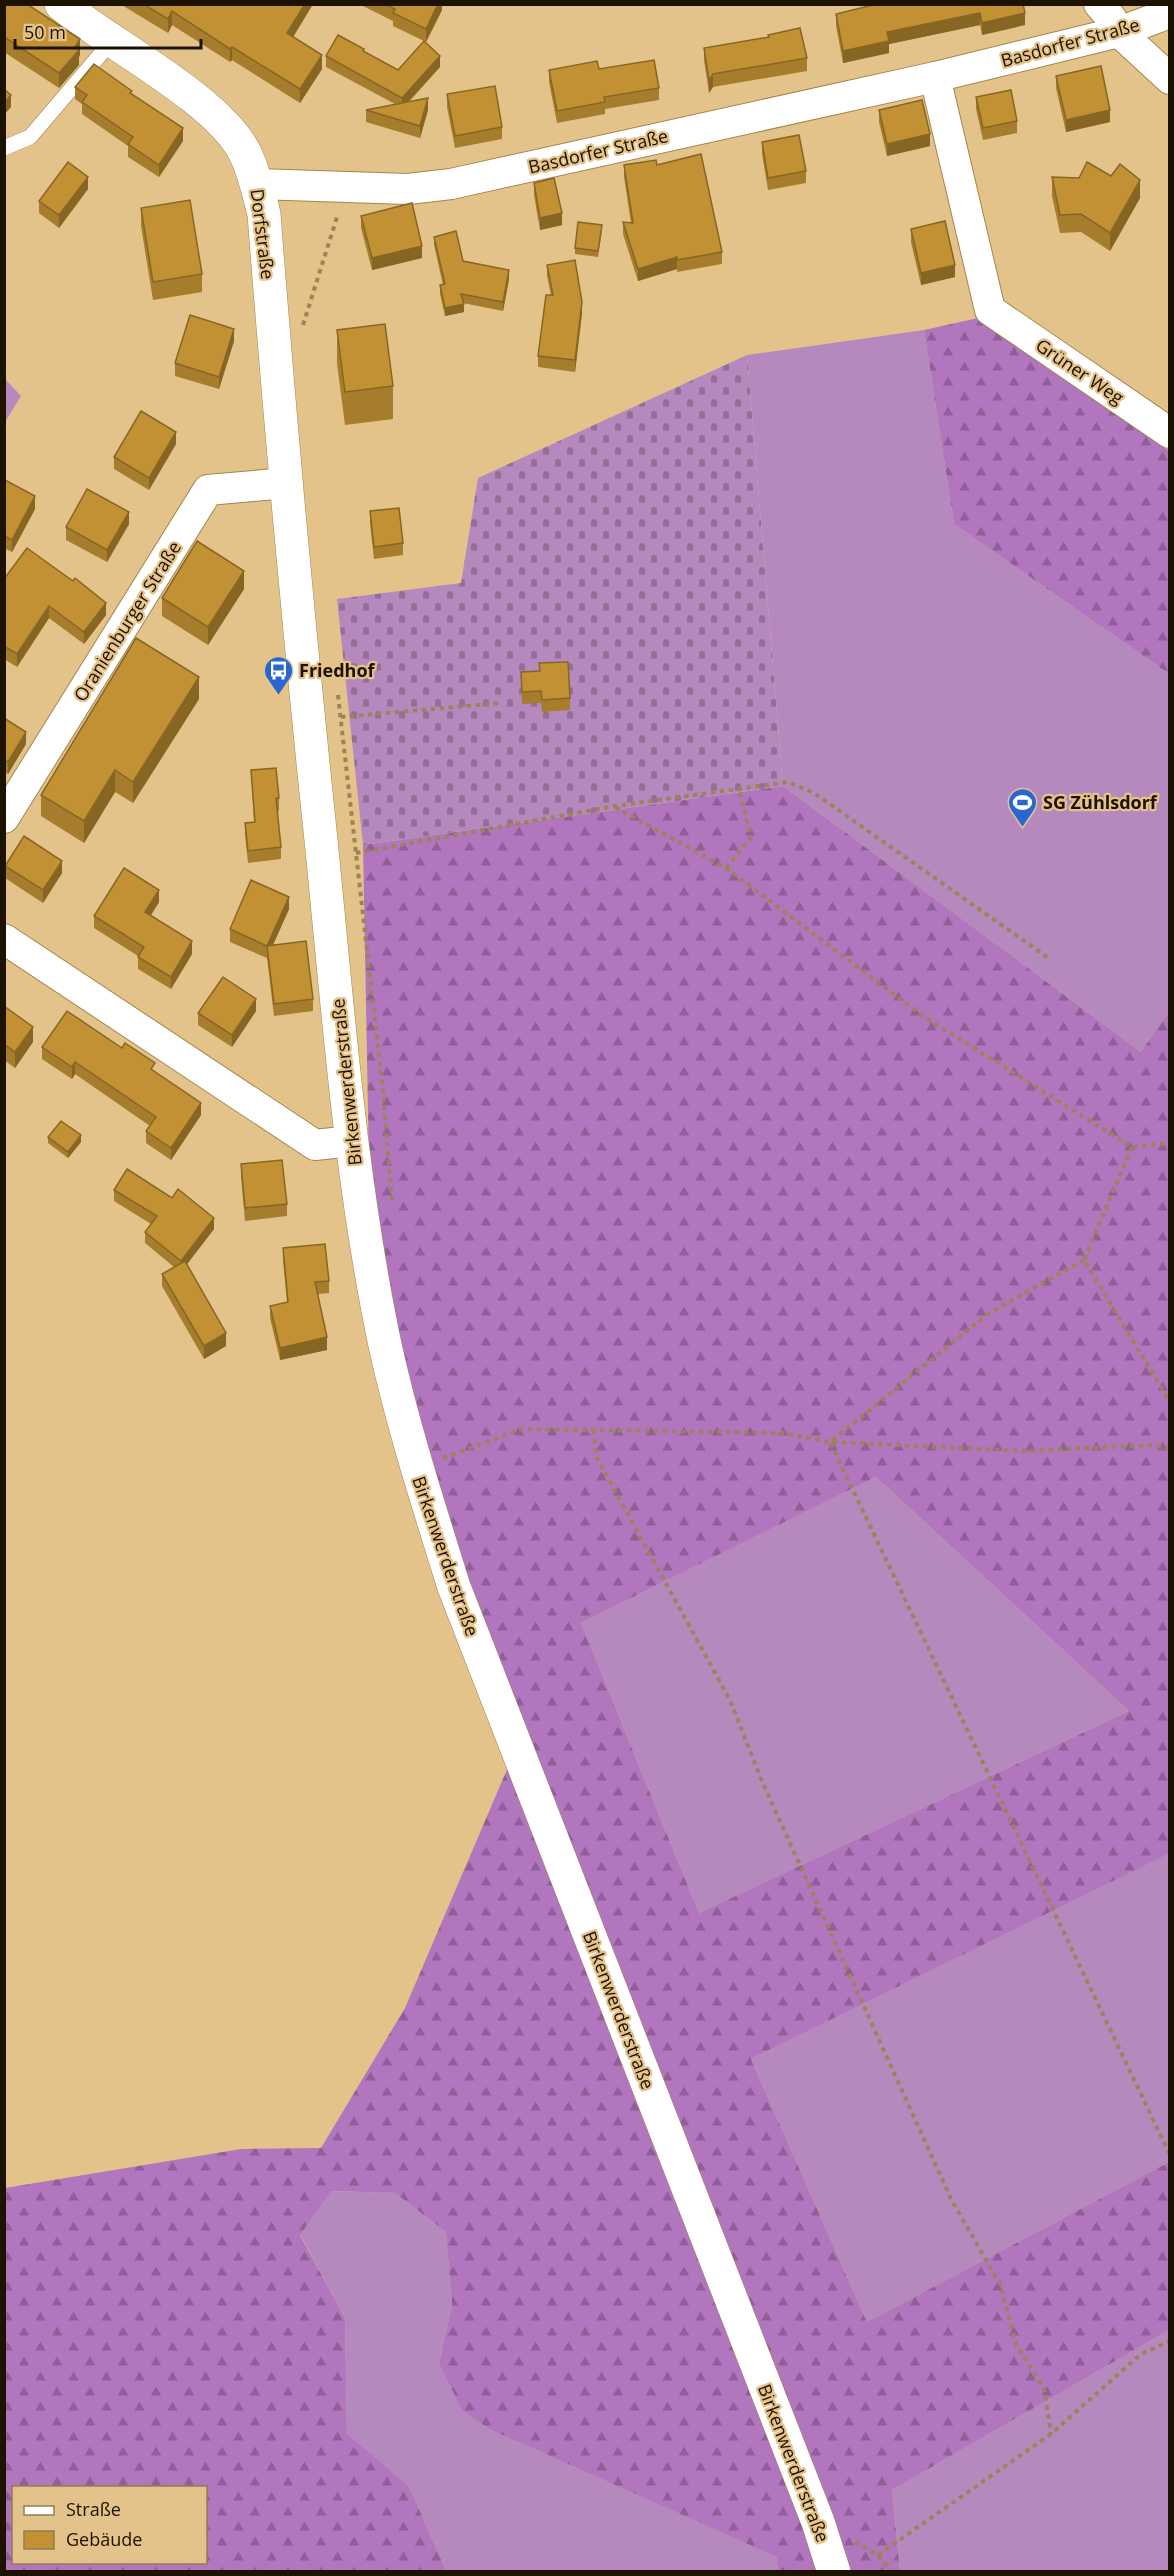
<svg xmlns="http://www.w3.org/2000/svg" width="1174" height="2576" font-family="'Open Sans',sans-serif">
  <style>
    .grass { fill: #b689be }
    .forest { fill: url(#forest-firs); fill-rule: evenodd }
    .cemetery { fill: url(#cemetery-stones) }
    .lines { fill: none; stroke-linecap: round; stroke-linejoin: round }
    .lane-casing { stroke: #a4854e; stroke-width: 16 }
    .street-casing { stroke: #a4854e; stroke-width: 32 }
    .secondary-casing { stroke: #a4854e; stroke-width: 34 }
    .path { stroke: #9c8358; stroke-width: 4; stroke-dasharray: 4.5 4.5; stroke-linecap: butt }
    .lane { stroke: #fff; stroke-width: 15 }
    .street { stroke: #fff; stroke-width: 30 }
    .secondary { stroke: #fff; stroke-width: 33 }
    .wall { fill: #a67d2c }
    .shaded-wall { fill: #876624 }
    .building { fill: #c19133; stroke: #876624; stroke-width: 1.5 }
    .labels { text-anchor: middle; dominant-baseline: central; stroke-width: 4.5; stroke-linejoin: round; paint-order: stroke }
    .street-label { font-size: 18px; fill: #1d1100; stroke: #e4c38a }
    .poi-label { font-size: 18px; font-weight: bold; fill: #1d1100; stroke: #e4c38a; text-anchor: start }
  </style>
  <defs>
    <pattern id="forest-firs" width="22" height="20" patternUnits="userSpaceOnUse" patternTransform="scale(1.5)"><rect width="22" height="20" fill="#b276be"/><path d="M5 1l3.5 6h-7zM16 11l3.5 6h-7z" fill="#905f98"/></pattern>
    <pattern id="cemetery-stones" width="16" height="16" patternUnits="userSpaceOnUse" patternTransform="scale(1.5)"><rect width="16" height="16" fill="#b689be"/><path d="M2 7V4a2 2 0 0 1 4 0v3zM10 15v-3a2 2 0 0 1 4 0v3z" fill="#936f98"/></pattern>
  </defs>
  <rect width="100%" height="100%" fill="#e4c38a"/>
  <!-- grass -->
  <g class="grass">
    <path d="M 924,330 L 954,524 L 1169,674 L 1169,1011 L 1141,1052 L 783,786 L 747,355 Z"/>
    <path d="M 5,379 L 21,396 L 5,422 Z"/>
    <path d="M 876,1477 L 1129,1711 L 699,1913 L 581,1623 Z"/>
    <path d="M 1169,1853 L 1169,2162 L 867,2322 L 751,2059 Z"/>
    <path d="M 330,2191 L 395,2193 L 446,2232 L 452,2305 L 439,2363 L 491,2430 L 778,2557 L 778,2571 L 446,2571 L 409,2486 L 347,2435 L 345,2318 L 300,2234 Z"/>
    <path d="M 1169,2330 L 1169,2571 L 900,2571 L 892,2490 Z"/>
  </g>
  <!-- forest -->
  <g class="forest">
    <path d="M 987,316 L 1169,451 L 1169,674 L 954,524 L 924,330 Z"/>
    <path d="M 783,786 L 1141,1052 L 1169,1011 L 1170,1853 L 751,2059 L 867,2322 L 1169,2162 L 1169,2330 L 892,2490 L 900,2571 L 778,2571 L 777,2557 L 491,2430 L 462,2410 L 439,2363 L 452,2305 L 446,2232 L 395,2193 L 331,2191 L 300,2235 L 345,2318 L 347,2434 L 409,2486 L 446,2571 L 5,2572 L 5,2188 L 241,2149 L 321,2148 L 405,2008 L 523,1732 L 425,1459 L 401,1359 L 369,1165 L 363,845 ZM 876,1477 L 1129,1711 L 699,1913 L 581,1623 ZM 14,2488 L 206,2488 L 206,2562 L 14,2562 Z"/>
  </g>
  <!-- cemetery -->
  <path class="cemetery" d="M 747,355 L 783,786 L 363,845 L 337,599 L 461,583 L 478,478 Z"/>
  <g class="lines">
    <defs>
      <path id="lane" d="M 4,148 L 30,137 L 111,42"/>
      <g id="street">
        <path d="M 1099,4 L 1111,18 L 1119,32 L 1170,79"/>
        <path d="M 935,77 L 990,310 L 1170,433"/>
        <path d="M 257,184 L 408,189 L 451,184 L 935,77 L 1119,32 L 1170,13"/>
        <path d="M 4,818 L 208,490 L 287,483"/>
        <path d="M 4,939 L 315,1145 L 351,1141"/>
      </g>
      <path id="secondary" d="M 61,4 C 109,44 218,99 245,153 C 254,172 259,193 264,214 C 280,423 299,631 321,840 C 338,1009 350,1179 385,1345 C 403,1427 429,1507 454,1587 L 818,2522 L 834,2572"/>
    </defs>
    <!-- lane casing -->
    <use href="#lane" class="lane-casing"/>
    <!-- street casing -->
    <use href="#street" class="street-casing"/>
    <!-- secondary casing -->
    <use href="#secondary" class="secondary-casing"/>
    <!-- path -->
    <g class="path">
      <path d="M 303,325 L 338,214"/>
      <path d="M 338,695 L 383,1091 L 392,1203"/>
      <path d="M 341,717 L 501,703"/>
      <path d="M 615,807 L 726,868 L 923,1016 L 1132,1147 L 1170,1143"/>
      <path d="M 356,853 L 615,806 L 788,782 L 814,793 L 1050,959"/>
      <path d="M 726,868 L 751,837 L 739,789"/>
      <path d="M 1132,1147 L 1084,1260 L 1170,1402"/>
      <path d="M 1084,1260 L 989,1313 L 830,1442 L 1170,2155"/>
      <path d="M 593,1430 L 597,1458 L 730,1700 L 761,1779 L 952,2201 L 1000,2284 L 1016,2344 L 1044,2389 L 1051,2434"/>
      <path d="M 443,1458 L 522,1429 L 784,1433 L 830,1442 L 1026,1451 L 1153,1445 L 1170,1449"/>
      <path d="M 855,2542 L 878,2555 L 892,2572"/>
      <path d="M 878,2555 L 1051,2434 L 1141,2354 L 1170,2341"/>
    </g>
    <!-- lane -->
    <use href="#lane" class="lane"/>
    <!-- street -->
    <use href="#street" class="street"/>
    <!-- secondary -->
    <use href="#secondary" class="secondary"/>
  </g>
  <!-- wall -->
  <g class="wall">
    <path d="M 4,4 L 80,55 L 79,57 L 79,65 L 59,88 L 4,52 Z"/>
    <path d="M 120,4 L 313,4 L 293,37 L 322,69 L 300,103 L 232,60 L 230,62 L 172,25 L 168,33 Z"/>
    <path d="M 359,4 L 442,4 L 442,10 L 426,42 L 393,26 L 393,21 Z"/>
    <path d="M 1023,4 L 1025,25 L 982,35 L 980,25 L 889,44 L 889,53 L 843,63 L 836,26 L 836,14 Z"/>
    <path d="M 704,48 L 807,58 L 807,71 L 713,87 L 709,93 L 704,60 Z"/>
    <path d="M 364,51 L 398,70 L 440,67 L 409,102 L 428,110 L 420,138 L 366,122 L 366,110 L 395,104 L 326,67 L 326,56 Z"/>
    <path d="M 599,69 L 659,88 L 659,100 L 605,109 L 605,114 L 557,123 L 549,82 L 549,70 Z"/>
    <path d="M 1056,76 L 1110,122 L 1066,132 L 1056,88 Z"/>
    <path d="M 75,87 L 132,95 L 183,141 L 159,177 L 128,157 L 128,146 L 82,114 L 82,104 L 75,99 Z"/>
    <path d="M 447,94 L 502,127 L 502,139 L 455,148 L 447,107 Z"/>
    <path d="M 976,97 L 1017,121 L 1017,133 L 983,140 L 976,109 Z"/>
    <path d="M 879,110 L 930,146 L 887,156 L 879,122 Z"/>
    <path d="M 762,142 L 806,171 L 806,183 L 768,190 L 762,154 Z"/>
    <path d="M 624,165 L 657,165 L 722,252 L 722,264 L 677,272 L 677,269 L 638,281 L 623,234 L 623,222 L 631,223 L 624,177 Z"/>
    <path d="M 1052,177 L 1079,178 L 1140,198 L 1110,251 L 1081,232 L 1060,233 L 1052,196 Z"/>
    <path d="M 534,183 L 562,225 L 540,230 L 534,195 Z"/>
    <path d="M 1170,184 L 1170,200 L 1168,198 L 1168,186 Z"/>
    <path d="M 88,189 L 59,228 L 39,213 L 39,201 Z"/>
    <path d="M 141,208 L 202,274 L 202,292 L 153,300 L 141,226 Z"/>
    <path d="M 361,216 L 422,258 L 372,270 L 361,228 Z"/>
    <path d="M 911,229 L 955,277 L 921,285 L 911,242 Z"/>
    <path d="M 602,231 L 598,257 L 575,254 L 575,248 Z"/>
    <path d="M 434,237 L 463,261 L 509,279 L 503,311 L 463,303 L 464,312 L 445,316 L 440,294 L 440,285 L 443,285 L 434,245 Z"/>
    <path d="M 547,265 L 582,313 L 575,372 L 538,367 L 538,356 L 551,295 L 547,276 Z"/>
    <path d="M 337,330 L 393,386 L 393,419 L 345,425 L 337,364 Z"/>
    <path d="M 234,341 L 219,389 L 175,376 L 175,363 Z"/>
    <path d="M 176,444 L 149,490 L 114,469 L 114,457 Z"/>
    <path d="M 4,481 L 35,509 L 12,552 L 4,548 Z"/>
    <path d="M 370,511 L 403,543 L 403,555 L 374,559 L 370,523 Z"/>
    <path d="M 129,524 L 107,562 L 66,540 L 66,527 Z"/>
    <path d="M 4,579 L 106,615 L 84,644 L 49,618 L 17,667 L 4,659 Z"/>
    <path d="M 244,589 L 208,645 L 162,616 L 162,598 Z"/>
    <path d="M 539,663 L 570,698 L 570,710 L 542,712 L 541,703 L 522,704 L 521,672 L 539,671 Z"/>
    <path d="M 199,699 L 133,803 L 115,792 L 84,843 L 41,816 L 41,795 Z"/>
    <path d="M 4,718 L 26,744 L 8,774 L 4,772 Z"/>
    <path d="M 251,770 L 279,798 L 279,811 L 277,811 L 281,847 L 281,859 L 248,863 L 245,835 L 245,823 L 254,822 Z"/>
    <path d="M 5,866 L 62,873 L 43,903 L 5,878 Z"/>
    <path d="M 159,902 L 150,916 L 192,954 L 171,989 L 138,969 L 138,956 L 94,928 L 94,916 Z"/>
    <path d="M 289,909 L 273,945 L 313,999 L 313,1011 L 274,1016 L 267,958 L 230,942 L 230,929 Z"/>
    <path d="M 4,1006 L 33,1042 L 15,1068 L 4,1060 Z"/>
    <path d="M 256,1011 L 232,1047 L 198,1025 L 198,1013 Z"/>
    <path d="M 42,1047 L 155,1071 L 201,1115 L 171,1160 L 146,1143 L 146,1131 L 150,1126 L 75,1074 L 72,1079 L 42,1059 Z"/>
    <path d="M 48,1137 L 81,1142 L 68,1158 L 48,1143 Z"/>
    <path d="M 241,1164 L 287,1204 L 287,1216 L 245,1221 L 241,1176 Z"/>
    <path d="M 114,1190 L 214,1229 L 187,1264 L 226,1346 L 204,1359 L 162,1286 L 162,1274 L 174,1267 L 145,1243 L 145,1232 L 151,1224 L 114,1201 Z"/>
    <path d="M 283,1248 L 329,1281 L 329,1293 L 318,1294 L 327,1350 L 280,1360 L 270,1318 L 270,1306 L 287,1302 L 283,1260 Z"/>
  </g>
  <!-- shaded-wall -->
  <g class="shaded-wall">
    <path d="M 305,4 L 313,4 L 287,47 L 287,33 Z"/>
    <path d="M 438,4 L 442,4 L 442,10 L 426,42 L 426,29 Z"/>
    <path d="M 172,11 L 172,25 L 168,33 L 168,19 Z"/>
    <path d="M 980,13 L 980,25 L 889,44 L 889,53 L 843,63 L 843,51 L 887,32 Z"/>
    <path d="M 1025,13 L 1025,25 L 982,35 L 982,23 Z"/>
    <path d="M 80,39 L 80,55 L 79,57 L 79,65 L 59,88 L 59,73 Z"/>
    <path d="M 232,47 L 232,60 L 230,62 L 230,49 Z"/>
    <path d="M 322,55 L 322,69 L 300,103 L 300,89 Z"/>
    <path d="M 440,56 L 440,67 L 402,108 L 402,98 Z"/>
    <path d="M 713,74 L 713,87 L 709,93 L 709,80 Z"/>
    <path d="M 11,95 L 11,107 L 4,115 L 4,103 Z"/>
    <path d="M 428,98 L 428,110 L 420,138 L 420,126 Z"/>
    <path d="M 1110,110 L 1110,122 L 1066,132 L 1066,120 Z"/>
    <path d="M 183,128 L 183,141 L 159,177 L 159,165 Z"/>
    <path d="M 930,134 L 930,146 L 887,156 L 887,144 Z"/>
    <path d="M 88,177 L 88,189 L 59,228 L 59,215 Z"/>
    <path d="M 1140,180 L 1140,198 L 1110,251 L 1110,233 Z"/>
    <path d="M 562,213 L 562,225 L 540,230 L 540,218 Z"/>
    <path d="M 422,246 L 422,258 L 372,270 L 372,258 Z"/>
    <path d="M 677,257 L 677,269 L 638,281 L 638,269 Z"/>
    <path d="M 955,265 L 955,277 L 921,285 L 921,273 Z"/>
    <path d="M 509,270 L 509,279 L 503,311 L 503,302 Z"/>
    <path d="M 582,302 L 582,313 L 575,372 L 575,360 Z"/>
    <path d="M 464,304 L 464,312 L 445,316 L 445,308 Z"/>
    <path d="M 234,329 L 234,341 L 219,389 L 219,377 Z"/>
    <path d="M 176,432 L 176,444 L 149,490 L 149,478 Z"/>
    <path d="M 35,496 L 35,509 L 12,552 L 12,540 Z"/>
    <path d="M 129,512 L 129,524 L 107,562 L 107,550 Z"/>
    <path d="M 244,571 L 244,589 L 208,645 L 208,627 Z"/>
    <path d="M 106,603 L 106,615 L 84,644 L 84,632 Z"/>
    <path d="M 49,606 L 49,618 L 17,667 L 17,654 Z"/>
    <path d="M 199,677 L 199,699 L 133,803 L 133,782 Z"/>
    <path d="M 26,732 L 26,744 L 8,774 L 8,762 Z"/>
    <path d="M 115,770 L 115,792 L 84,843 L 84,821 Z"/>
    <path d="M 62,861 L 62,873 L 43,903 L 43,890 Z"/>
    <path d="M 159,890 L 159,902 L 145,925 L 145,912 Z"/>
    <path d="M 289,897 L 289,909 L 268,956 L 267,946 Z"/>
    <path d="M 192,941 L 192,954 L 171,989 L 171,977 Z"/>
    <path d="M 256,999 L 256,1011 L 232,1047 L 232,1035 Z"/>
    <path d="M 33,1027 L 33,1042 L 15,1068 L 15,1052 Z"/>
    <path d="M 75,1062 L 75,1074 L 72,1079 L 72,1067 Z"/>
    <path d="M 201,1103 L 201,1115 L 171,1160 L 171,1148 Z"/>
    <path d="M 81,1135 L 81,1142 L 68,1158 L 68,1152 Z"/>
    <path d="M 214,1218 L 214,1229 L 181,1272 L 181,1261 Z"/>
    <path d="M 226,1333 L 226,1346 L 204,1359 L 204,1346 Z"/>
    <path d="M 327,1337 L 327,1350 L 280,1360 L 280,1348 Z"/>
  </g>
  <!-- building -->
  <g class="building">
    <path d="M 4,4 L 27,4 L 80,39 L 75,47 L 79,50 L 59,73 L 4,37 Z"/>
    <path d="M 143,4 L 305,4 L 287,33 L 322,55 L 300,89 L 232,47 L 230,49 L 172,11 L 168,19 Z"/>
    <path d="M 385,4 L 438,4 L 426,29 L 393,13 L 395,9 Z"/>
    <path d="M 877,4 L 1023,4 L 1025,13 L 982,23 L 980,13 L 887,32 L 889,41 L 843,51 L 836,14 Z"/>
    <path d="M 800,28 L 807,58 L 713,74 L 709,80 L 704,48 L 769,37 L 768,35 Z"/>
    <path d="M 338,35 L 364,49 L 363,51 L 398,70 L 424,41 L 440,56 L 402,98 L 326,56 Z"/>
    <path d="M 654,60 L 659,88 L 604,97 L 605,102 L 557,111 L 549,70 L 597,61 L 599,69 Z"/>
    <path d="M 94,64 L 132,91 L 130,93 L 183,128 L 159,165 L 128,144 L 133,137 L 82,102 L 87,95 L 75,87 Z"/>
    <path d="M 1101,66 L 1110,110 L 1066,120 L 1056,76 Z"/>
    <path d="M 495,86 L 502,127 L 455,136 L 447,94 Z"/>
    <path d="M 4,89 L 11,95 L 4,103 Z"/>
    <path d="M 1011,90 L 1017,121 L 983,128 L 976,97 Z"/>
    <path d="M 428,98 L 420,126 L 366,110 Z"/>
    <path d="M 922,100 L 930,134 L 887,144 L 879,110 Z"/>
    <path d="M 799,135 L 806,171 L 768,178 L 762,142 Z"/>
    <path d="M 701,154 L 722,252 L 677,260 L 677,257 L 638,269 L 623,222 L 633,223 L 624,165 L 656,160 L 657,165 Z"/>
    <path d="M 68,162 L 88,177 L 59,215 L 39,201 Z"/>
    <path d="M 1087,162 L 1111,176 L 1120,164 L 1140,180 L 1110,233 L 1081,214 L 1060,215 L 1052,177 L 1079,178 Z"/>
    <path d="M 554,178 L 562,213 L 540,218 L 534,183 Z"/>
    <path d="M 190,200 L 202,274 L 153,282 L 141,208 Z"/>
    <path d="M 412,203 L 422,246 L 372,258 L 361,216 Z"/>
    <path d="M 945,221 L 955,265 L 921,273 L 911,229 Z"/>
    <path d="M 578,222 L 602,225 L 598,251 L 575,248 Z"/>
    <path d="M 456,231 L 463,261 L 509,270 L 503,302 L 461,294 L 464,304 L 445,308 L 440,285 L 445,284 L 434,237 Z"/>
    <path d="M 575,260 L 582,302 L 575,360 L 538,356 L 546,295 L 553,295 L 547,265 Z"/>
    <path d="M 190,315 L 234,329 L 219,377 L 175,363 Z"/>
    <path d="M 385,324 L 393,386 L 345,392 L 337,330 Z"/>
    <path d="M 141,411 L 176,432 L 149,478 L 114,457 Z"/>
    <path d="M 5,480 L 35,496 L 12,540 L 4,536 Z"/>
    <path d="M 87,489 L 129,512 L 107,550 L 66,527 Z"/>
    <path d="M 399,508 L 403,543 L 374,547 L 370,511 Z"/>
    <path d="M 197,541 L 244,571 L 208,627 L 162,598 Z"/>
    <path d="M 27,548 L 73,581 L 75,578 L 106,603 L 84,632 L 49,606 L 17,654 L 4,646 L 4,579 Z"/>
    <path d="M 136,638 L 199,677 L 133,782 L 115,770 L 84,821 L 41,795 Z"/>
    <path d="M 568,662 L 570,698 L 542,700 L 541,691 L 522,692 L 521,672 L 540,671 L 539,663 Z"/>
    <path d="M 4,718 L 26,732 L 8,762 L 4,760 Z"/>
    <path d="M 276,768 L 279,798 L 276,798 L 281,847 L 248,851 L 245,823 L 255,822 L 251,770 Z"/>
    <path d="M 24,836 L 62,861 L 43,890 L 5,866 Z"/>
    <path d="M 124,868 L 159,890 L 145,912 L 192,941 L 171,977 L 138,957 L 144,947 L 94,916 Z"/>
    <path d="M 251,880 L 289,897 L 267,946 L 230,929 Z"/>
    <path d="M 306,941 L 313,999 L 274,1004 L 267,946 Z"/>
    <path d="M 223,977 L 256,999 L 232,1035 L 198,1013 Z"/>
    <path d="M 4,1006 L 33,1027 L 15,1052 L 4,1044 Z"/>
    <path d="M 67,1011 L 122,1048 L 125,1043 L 155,1063 L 151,1069 L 201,1103 L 171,1148 L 146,1131 L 156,1117 L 75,1062 L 72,1067 L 42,1047 Z"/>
    <path d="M 61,1121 L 81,1135 L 68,1152 L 48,1137 Z"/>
    <path d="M 282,1160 L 287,1204 L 245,1208 L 241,1164 Z"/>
    <path d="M 127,1169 L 172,1198 L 178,1189 L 214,1218 L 181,1261 L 145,1232 L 157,1216 L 114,1190 Z"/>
    <path d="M 325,1244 L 329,1281 L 315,1282 L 327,1337 L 280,1348 L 270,1306 L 288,1302 L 283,1248 Z"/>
    <path d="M 185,1261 L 226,1333 L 204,1346 L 162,1274 Z"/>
  </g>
  <!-- icons -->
  <defs>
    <symbol id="bus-pin" viewBox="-11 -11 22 30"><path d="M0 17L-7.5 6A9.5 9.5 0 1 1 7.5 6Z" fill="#2866d3" stroke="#e4c38a"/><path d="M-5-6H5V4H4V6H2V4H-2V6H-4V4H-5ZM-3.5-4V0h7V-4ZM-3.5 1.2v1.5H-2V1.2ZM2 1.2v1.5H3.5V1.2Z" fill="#fff"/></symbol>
    <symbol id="stadium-pin" viewBox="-11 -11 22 30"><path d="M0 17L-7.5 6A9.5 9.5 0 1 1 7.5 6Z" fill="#2866d3" stroke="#e4c38a"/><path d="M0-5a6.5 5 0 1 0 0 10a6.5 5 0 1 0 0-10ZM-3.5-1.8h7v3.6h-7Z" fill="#fff"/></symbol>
  </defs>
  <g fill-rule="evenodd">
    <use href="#bus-pin" x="262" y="654" width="33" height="45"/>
    <use href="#stadium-pin" x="1006" y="786" width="33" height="45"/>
  </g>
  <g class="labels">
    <!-- street labels -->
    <g class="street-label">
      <text transform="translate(1070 42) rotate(-15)">Basdorfer Straße</text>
      <text transform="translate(598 151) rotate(-13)">Basdorfer Straße</text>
      <text transform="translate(263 234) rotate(83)">Dorfstraße</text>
      <text transform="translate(1080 371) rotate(34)">Grüner Weg</text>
      <text transform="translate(127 621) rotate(-58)">Oranienburger Straße</text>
      <text transform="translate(346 1082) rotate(-96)">Birkenwerderstraße</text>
      <text transform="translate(446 1556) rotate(71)">Birkenwerderstraße</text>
      <text transform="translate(619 2010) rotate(69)">Birkenwerderstraße</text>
      <text transform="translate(794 2463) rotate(69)">Birkenwerderstraße</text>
    </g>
    <!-- poi labels -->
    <g class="poi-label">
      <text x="299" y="670">Friedhof</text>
      <text x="1043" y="802">SG Zühlsdorf</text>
    </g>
  </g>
  <!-- border -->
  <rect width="1174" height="2576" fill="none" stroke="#1d1100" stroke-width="12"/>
  <!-- legend -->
  <rect x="12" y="2486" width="195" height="78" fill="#e4c38a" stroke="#947c53" stroke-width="1.5"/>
  <rect x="24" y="2506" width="30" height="9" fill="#ffffff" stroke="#947c53" stroke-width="1.5"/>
  <text x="66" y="2516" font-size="18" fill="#1d1100">Straße</text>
  <rect x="24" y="2531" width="30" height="18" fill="#c19133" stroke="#947c53" stroke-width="1.5"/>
  <text x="66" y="2546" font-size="18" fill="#1d1100">Gebäude</text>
  <!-- scale -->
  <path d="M15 39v9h186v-9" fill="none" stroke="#1d1100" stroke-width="3"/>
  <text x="24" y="39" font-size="18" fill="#1d1100" stroke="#e4c38a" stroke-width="4.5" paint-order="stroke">50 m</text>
</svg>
